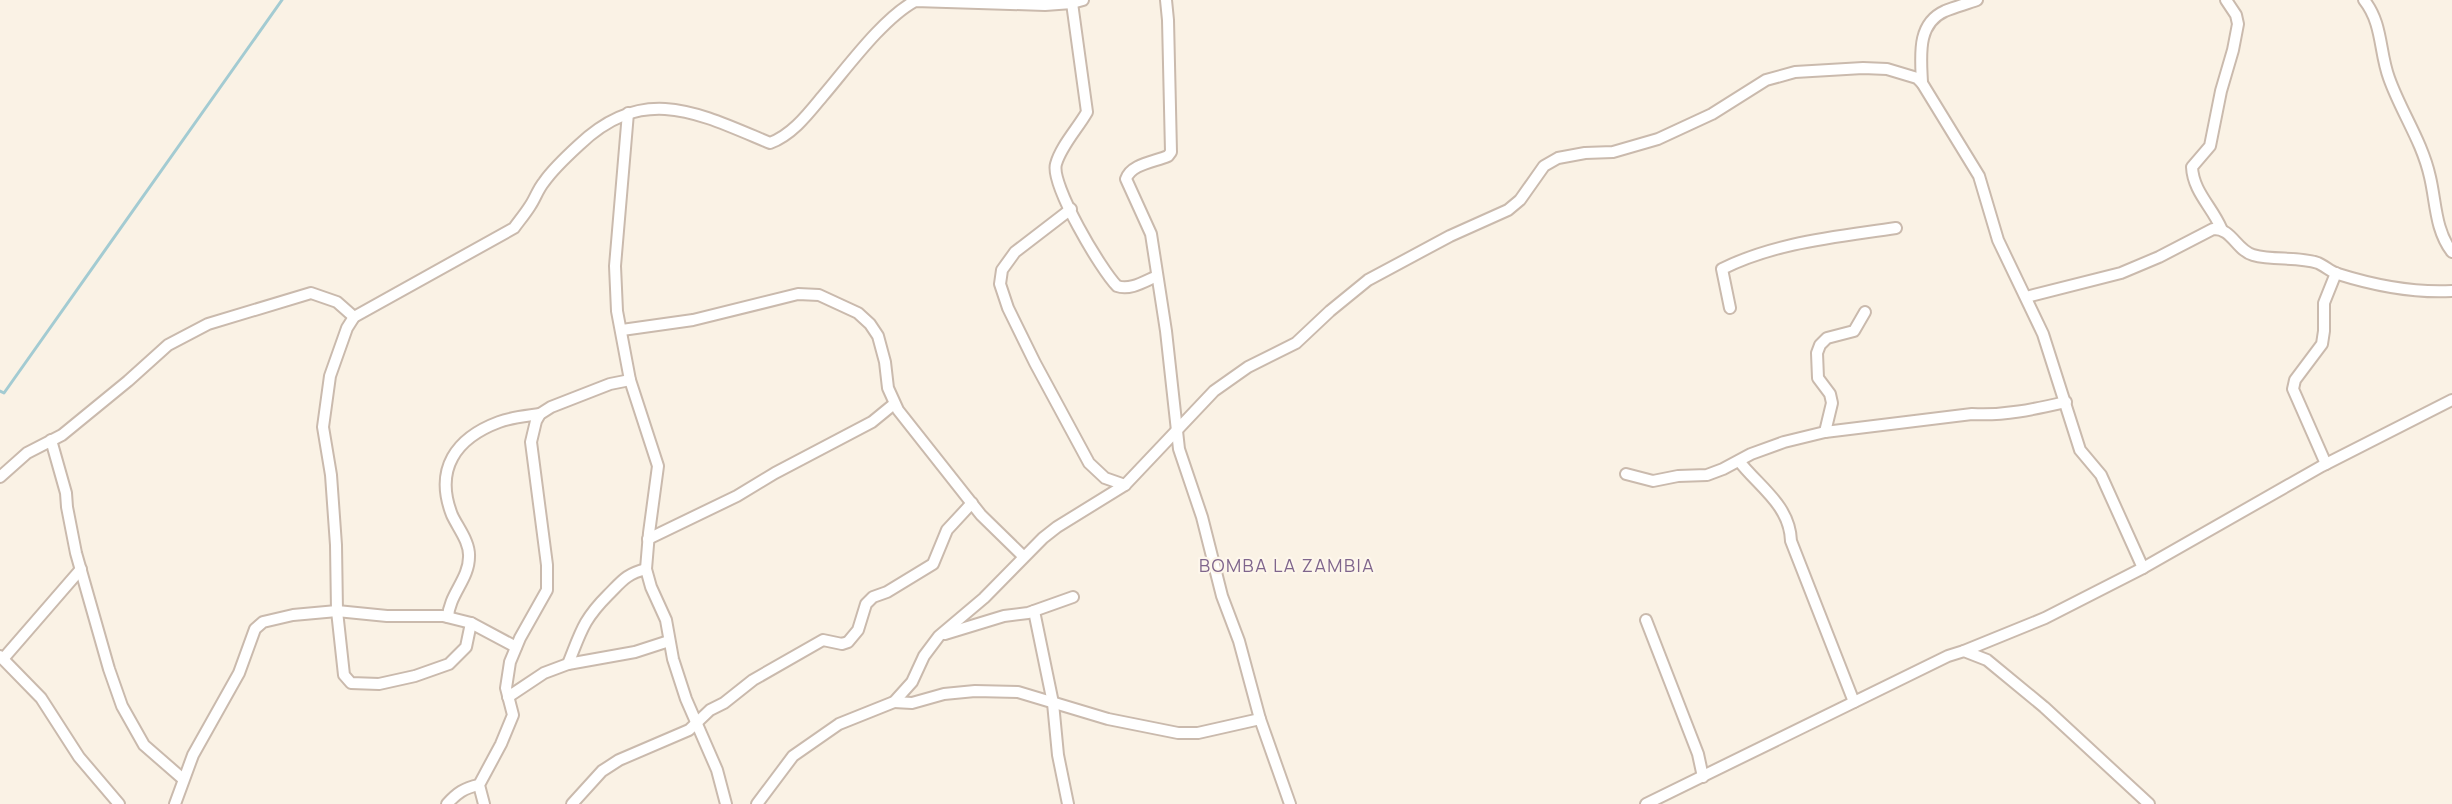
<svg xmlns="http://www.w3.org/2000/svg" width="2452" height="804" font-family="Manrope,sans-serif">
  <style>
    .lines { fill: none; stroke-linecap: round; stroke-linejoin: round }
    .stream { stroke: #a3cbd2; stroke-width: 3 }
    .street-casing { stroke: #cabaad; stroke-width: 14 }
    .street { stroke: #fff; stroke-width: 10 }
    .labels { text-anchor: middle; dominant-baseline: central; stroke-width: 4.5; stroke-linejoin: round; paint-order: stroke }
    .quarter-label { font-size: 18px; letter-spacing: 1.5px; fill: #7f658c; stroke: #fdf6eb }
  </style>
  <rect width="100%" height="100%" fill="#faf2e5"/>
  <g class="lines">
    <!-- stream -->
    <path class="stream" d="M 0,391 L 4,393 L 282,0"/>
    <defs>
      <g id="street">
        <path d="M 1166,0 L 1168,20 L 1171,152 L 1168,156 C 1154,162 1131,164 1126,179 L 1151,234 L 1166,331 L 1179,449 L 1202,517 L 1222,596 L 1239,641 L 1260,719 L 1290,804"/>
        <path d="M 2364,0 C 2383,24 2379,51 2389,78 C 2401,112 2422,141 2430,177 C 2436,202 2435,230 2452,252"/>
        <path d="M 1072,3 L 1087,112 C 1078,128 1061,146 1056,164 C 1050,184 1101,270 1117,286 C 1130,291 1145,281 1157,276"/>
        <path d="M 1922,83 C 1921,57 1916,24 1945,11 C 1955,7 1966,4 1977,0"/>
        <path d="M 628,113 L 615,266 L 617,311 L 630,380 L 658,466 L 649,533 L 646,569 L 651,587 L 666,620 L 673,659 L 686,699 L 717,770 L 726,804"/>
        <path d="M 1071,209 L 1015,252 L 1002,270 L 1000,284 L 1008,308 L 1035,363 L 1089,463 L 1105,478 L 1125,485"/>
        <path d="M 2221,228 C 2212,207 2193,191 2192,167 L 2210,146 L 2221,91 L 2233,50 L 2238,24 L 2236,15 L 2226,0"/>
        <path d="M 2026,297 L 2121,273 L 2159,257 L 2213,229 C 2232,228 2236,250 2253,255 C 2274,261 2298,256 2318,263 C 2325,266 2331,272 2338,274 C 2373,285 2415,293 2452,291"/>
        <path d="M 1730,308 L 1722,269 C 1776,242 1837,237 1896,228"/>
        <path d="M 622,330 L 693,320 L 798,294 L 819,295 L 858,313 L 870,324 L 878,336 L 885,362 L 888,388 L 898,410 L 981,515 L 1023,556"/>
        <path d="M 1825,432 L 1832,403 L 1830,394 L 1818,378 L 1817,353 L 1820,345 L 1827,338 L 1854,331 L 1865,312"/>
        <path d="M 51,440 L 66,493 L 67,507 L 76,553 L 109,669 L 122,706 L 144,745 L 183,779"/>
        <path d="M 1739,461 C 1758,486 1790,505 1791,541 L 1854,702"/>
        <path d="M 2326,464 L 2293,389 L 2295,380 L 2322,344 L 2324,331 L 2324,303 L 2336,273"/>
        <path d="M 1626,474 L 1653,481 L 1678,476 L 1707,475 L 1723,469 L 1751,454 L 1784,442 L 1825,432 L 1972,414 C 2005,416 2035,409 2066,402"/>
        <path d="M 0,477 L 27,453 L 62,435 L 128,381 L 168,345 L 208,324 L 311,293 L 337,302 L 354,317"/>
        <path d="M 648,539 L 737,496 L 775,473 L 872,422 L 894,404"/>
        <path d="M 1034,611 L 1053,703 L 1058,755 L 1068,804"/>
        <path d="M 448,617 C 449,595 469,579 469,557 C 470,542 458,528 452,515 C 434,469 456,438 499,422 C 512,417 527,416 540,414"/>
        <path d="M 1646,620 L 1698,754 L 1703,777"/>
        <path d="M 471,623 L 466,647 L 449,664 L 415,676 L 379,684 L 351,683 L 344,675 L 337,611 L 336,545 L 331,475 L 323,427 L 330,376 L 347,328 L 354,317 L 514,228 C 519,221 525,214 530,206 C 535,199 538,189 544,182 C 553,169 567,156 579,145 C 644,83 698,113 770,143 C 792,135 808,114 822,97 C 847,68 882,19 915,1 L 1045,5 L 1072,3 L 1083,0"/>
        <path d="M 945,634 L 1004,616 L 1028,613 L 1073,597"/>
        <path d="M 1964,651 L 2045,618 L 2143,568 L 2322,466 L 2452,400"/>
        <path d="M 0,656 L 41,698 L 79,757 L 119,804"/>
        <path d="M 3,659 L 81,569"/>
        <path d="M 568,664 C 581,632 583,620 608,595 C 622,581 626,574 646,569"/>
        <path d="M 508,697 L 544,673 L 568,664 L 635,652 L 669,641"/>
        <path d="M 894,702 L 912,703 L 944,694 L 975,691 L 1018,692 L 1108,719 L 1178,733 L 1198,733 L 1260,719"/>
        <path d="M 175,804 L 193,755 L 239,673 L 255,629 L 263,622 L 293,615 L 337,611 L 387,616 L 443,616 L 471,623 L 516,647"/>
        <path d="M 447,804 C 457,793 464,788 479,785"/>
        <path d="M 484,804 L 479,785 L 501,744 L 513,715 L 506,688 L 510,662 L 520,638 L 547,590 L 547,565 L 531,442 L 536,421 L 540,414 L 551,407 L 610,384 L 630,380"/>
        <path d="M 572,804 L 602,771 L 619,760 L 689,730 L 710,710 L 724,703 L 753,680 L 823,640 L 842,644 L 848,642 L 858,630 L 866,604 L 873,597 L 887,592 L 933,564 L 947,530 L 972,503"/>
        <path d="M 757,804 L 793,756 L 839,724 L 894,702 L 912,682 L 924,656 L 939,636 L 984,598 L 1043,538 L 1057,527 L 1125,485 L 1214,391 L 1248,367 L 1296,343 L 1330,311 L 1368,280 L 1450,236 L 1508,210 L 1520,200 L 1544,166 L 1558,158 L 1585,153 L 1613,152 L 1658,139 L 1712,114 L 1766,80 L 1795,72 L 1863,68 L 1887,69 L 1917,78 L 1922,83 L 1979,176 L 1998,240 L 2043,334 L 2080,450 L 2101,475 L 2143,568"/>
        <path d="M 1646,804 L 1948,656 L 1964,651 L 1987,660 L 2044,707 L 2149,804"/>
      </g>
    </defs>
    <!-- street casing -->
    <use href="#street" class="street-casing"/>
    <!-- street -->
    <use href="#street" class="street"/>
  </g>
  <g class="labels">
    <!-- quarter labels -->
    <g class="quarter-label">
      <text x="1287" y="565">BOMBA LA ZAMBIA</text>
    </g>
  </g>
</svg>
